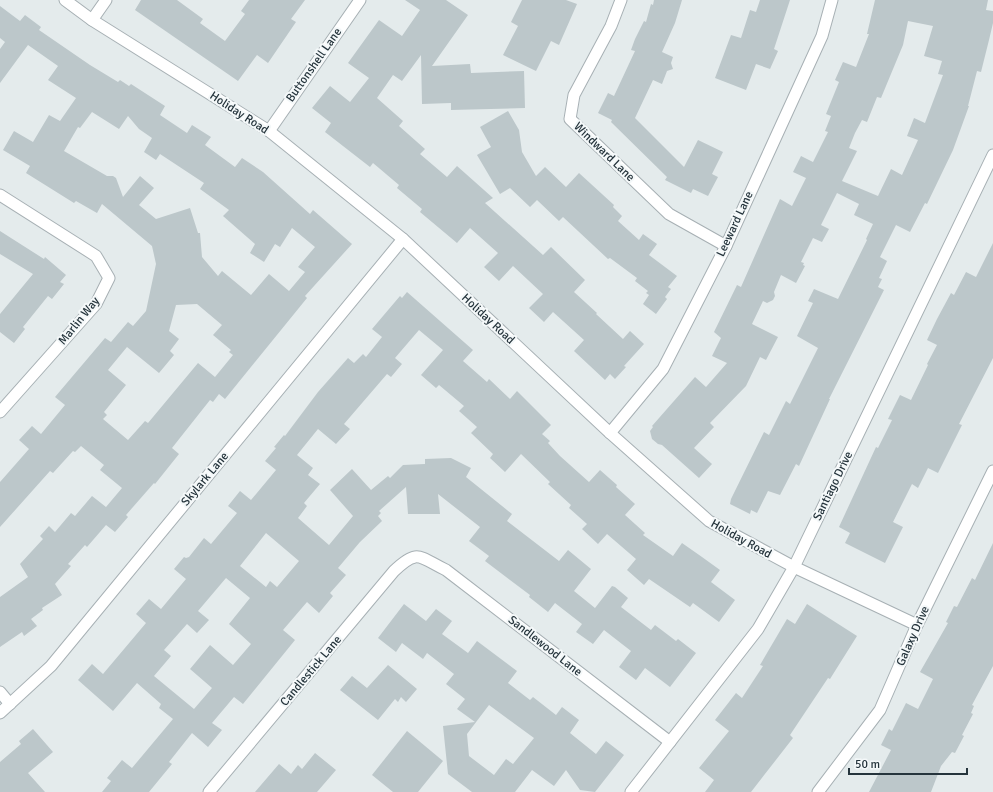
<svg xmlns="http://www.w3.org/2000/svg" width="993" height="792" font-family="Signika,sans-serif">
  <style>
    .building { fill: #bcc7ca; fill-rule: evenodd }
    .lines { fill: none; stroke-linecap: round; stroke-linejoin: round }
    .minor-casing { stroke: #a7b0b4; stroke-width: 13 }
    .tertiary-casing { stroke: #a7b0b4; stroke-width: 13 }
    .minor { stroke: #fff; stroke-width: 11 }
    .tertiary { stroke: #fff; stroke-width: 11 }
    .labels { text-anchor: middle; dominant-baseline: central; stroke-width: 4; stroke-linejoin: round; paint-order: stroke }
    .street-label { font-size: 12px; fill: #25343c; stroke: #f4f8f9 }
  </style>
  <rect width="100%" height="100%" fill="#e4ebec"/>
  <!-- building -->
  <g class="building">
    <path d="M 141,0 L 177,0 L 203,19 L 200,23 L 225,41 L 245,14 L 241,11 L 249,0 L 305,0 L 291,19 L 296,22 L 268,63 L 257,55 L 238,81 L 135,10 Z"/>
    <path d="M 405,0 L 446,0 L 468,15 L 432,66 L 470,64 L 471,73 L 524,71 L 525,108 L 451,110 L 451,103 L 422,104 L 421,55 L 402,81 L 393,75 L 377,98 L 403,121 L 399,126 L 425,149 L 420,154 L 447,177 L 457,166 L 493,198 L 485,203 L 543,255 L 551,247 L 585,280 L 574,292 L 597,313 L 596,314 L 623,339 L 630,331 L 644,344 L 624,366 L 626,367 L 615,379 L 610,374 L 605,380 L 574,351 L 584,340 L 553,312 L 544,322 L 529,308 L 543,294 L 513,266 L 499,281 L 484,267 L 498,253 L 470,228 L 457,243 L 420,212 L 422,209 L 397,188 L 399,185 L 373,163 L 370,167 L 325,132 L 331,123 L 312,108 L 330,86 L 350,102 L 369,78 L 348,63 L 379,20 L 402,36 L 420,10 Z"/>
    <path d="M 522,0 L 566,0 L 577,4 L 559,45 L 551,41 L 536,71 L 503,55 L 518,26 L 511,22 Z"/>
    <path d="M 654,0 L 682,0 L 675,23 L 662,52 L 673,57 L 671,63 L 673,69 L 667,71 L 662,84 L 653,80 L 635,118 L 684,167 L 698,140 L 723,152 L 712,174 L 718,177 L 708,196 L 693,189 L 691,193 L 665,180 L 667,177 L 611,122 L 612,120 L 598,113 L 608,93 L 614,96 L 635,51 L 631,50 L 635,39 L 644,21 L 646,22 L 651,4 L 653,5 Z"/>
    <path d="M 760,0 L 790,0 L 774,49 L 778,51 L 770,69 L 756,64 L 746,90 L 715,78 L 731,35 L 741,38 L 750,10 L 756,12 Z"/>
    <path d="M 875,0 L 988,0 L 986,10 L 993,11 L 993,23 L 989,40 L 981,72 L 977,71 L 968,106 L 969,106 L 953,150 L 927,204 L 925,203 L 910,232 L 896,225 L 880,257 L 887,261 L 879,278 L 882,279 L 878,287 L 884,290 L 829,399 L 830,399 L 799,466 L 796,464 L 780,495 L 768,491 L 757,513 L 751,510 L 750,514 L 730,504 L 731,499 L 764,432 L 769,435 L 786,401 L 790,404 L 818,348 L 797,336 L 813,303 L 808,301 L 814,289 L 838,299 L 867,240 L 866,239 L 873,224 L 854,215 L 859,204 L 837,193 L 821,225 L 829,229 L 822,242 L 813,238 L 801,262 L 804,263 L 803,265 L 805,266 L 796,283 L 781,275 L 774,292 L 775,296 L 773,300 L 767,303 L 763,301 L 752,324 L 778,337 L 766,360 L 760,357 L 746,386 L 710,423 L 714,427 L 694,448 L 712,464 L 699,478 L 662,445 L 658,444 L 652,439 L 650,431 L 653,427 L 652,426 L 695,377 L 706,387 L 727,363 L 712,356 L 721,338 L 714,332 L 737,285 L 741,287 L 780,199 L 792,206 L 806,178 L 793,172 L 801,156 L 813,162 L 828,132 L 825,131 L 831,116 L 826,114 L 839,82 L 835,80 L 843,62 L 856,67 L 869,34 L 867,34 ZM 908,21 L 933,26 L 924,56 L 942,61 L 938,74 L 943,75 L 925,123 L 914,118 L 907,136 L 918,140 L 902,175 L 891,169 L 878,196 L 842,181 L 857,151 L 849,148 L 855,133 L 862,120 L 867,122 L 877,97 L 881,98 L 903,45 Z"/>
    <path d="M 0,6 L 20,21 L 25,15 L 41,27 L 39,30 L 90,65 L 118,82 L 120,80 L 129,86 L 131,84 L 165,106 L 160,115 L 187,133 L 192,125 L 211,137 L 205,145 L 235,167 L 242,158 L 263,172 L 310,214 L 313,210 L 352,244 L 305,296 L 307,298 L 225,399 L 219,394 L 213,402 L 210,400 L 172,448 L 179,454 L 155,484 L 154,483 L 126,515 L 128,517 L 115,532 L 106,525 L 87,547 L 85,545 L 68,564 L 71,566 L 55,584 L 62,595 L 42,608 L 43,610 L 31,619 L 37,626 L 24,636 L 22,632 L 0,647 L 0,597 L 28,577 L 20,564 L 43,539 L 40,536 L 49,526 L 55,532 L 71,513 L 75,516 L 92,496 L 106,507 L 122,488 L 100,470 L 104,465 L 81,446 L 75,452 L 73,451 L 53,473 L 50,471 L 0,527 L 0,482 L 29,449 L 19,440 L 32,426 L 41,434 L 65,405 L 55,397 L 105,338 L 111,342 L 128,322 L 133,326 L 146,311 L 156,264 L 152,246 L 102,204 L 97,213 L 76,201 L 74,203 L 26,173 L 30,166 L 3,150 L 14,131 L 33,142 L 49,115 L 60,121 L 76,98 L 48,80 L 58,66 L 28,45 L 0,83 L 0,49 L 5,42 L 0,38 ZM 92,112 L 119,129 L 128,116 L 139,129 L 152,138 L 144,152 L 156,160 L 160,154 L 204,183 L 200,189 L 229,210 L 223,216 L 255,244 L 250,253 L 264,262 L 275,244 L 280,247 L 292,228 L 315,247 L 298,267 L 305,272 L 289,291 L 269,274 L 251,295 L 222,271 L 218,276 L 202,257 L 200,233 L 198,233 L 190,208 L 156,219 L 139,205 L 154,188 L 140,176 L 123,197 L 116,178 L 113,176 L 107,176 L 64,151 L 78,127 L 80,128 ZM 197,304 L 222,325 L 213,335 L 231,350 L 229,352 L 233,355 L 215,377 L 198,363 L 148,423 L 145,421 L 128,440 L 103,419 L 107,415 L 104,412 L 126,385 L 108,370 L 127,347 L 159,373 L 174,355 L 170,351 L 179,339 L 169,331 L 176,305 Z"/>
    <path d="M 508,111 L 519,130 L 522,152 L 536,176 L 545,167 L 566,187 L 579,173 L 614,205 L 613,207 L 622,216 L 618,221 L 639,240 L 643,234 L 657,244 L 649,255 L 677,276 L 668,287 L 671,289 L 665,297 L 667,299 L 656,314 L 643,304 L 649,295 L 646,293 L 648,291 L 635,281 L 637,278 L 610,258 L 608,259 L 563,217 L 559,221 L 537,200 L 530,207 L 510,188 L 500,194 L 477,155 L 491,147 L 480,127 Z"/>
    <path d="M 0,231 L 44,259 L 45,257 L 66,275 L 60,282 L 64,284 L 52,299 L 48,296 L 23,327 L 25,329 L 14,343 L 0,332 L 0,314 L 33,274 L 0,254 Z"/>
    <path d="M 993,243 L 993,358 L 959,424 L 962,425 L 938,473 L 928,468 L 918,488 L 912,484 L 893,522 L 903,527 L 885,563 L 845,543 L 850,533 L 839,527 L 876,447 L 878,448 L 892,420 L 888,419 L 900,395 L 911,400 L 928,365 L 927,364 L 937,345 L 927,340 L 937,319 L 951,293 L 954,295 L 966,272 L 976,277 Z"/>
    <path d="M 407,292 L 473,350 L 463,361 L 487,382 L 489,379 L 510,399 L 517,391 L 551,425 L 542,434 L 550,441 L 548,443 L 560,456 L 589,482 L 600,470 L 617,485 L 616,487 L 635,504 L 625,515 L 645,533 L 643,535 L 673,556 L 682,543 L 702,557 L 720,570 L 711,582 L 735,600 L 719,622 L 693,603 L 690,607 L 649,579 L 644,585 L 627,570 L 636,559 L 607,534 L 598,544 L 582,529 L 587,524 L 569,508 L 571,505 L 548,484 L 550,482 L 521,454 L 505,472 L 490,458 L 493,454 L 471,433 L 477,427 L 459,411 L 464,406 L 439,385 L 436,388 L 421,375 L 443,350 L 419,330 L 395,358 L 402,364 L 391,377 L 387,374 L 344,424 L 350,429 L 336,444 L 318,429 L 297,455 L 313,468 L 308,475 L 320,484 L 304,503 L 307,506 L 298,518 L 329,545 L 353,516 L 330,490 L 352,469 L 371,490 L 388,476 L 390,478 L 403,465 L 425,464 L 425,459 L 451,458 L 471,468 L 466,477 L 512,514 L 507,521 L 559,561 L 568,550 L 591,569 L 574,591 L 595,608 L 612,586 L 615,587 L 628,598 L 621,607 L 651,630 L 655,625 L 676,641 L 678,639 L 696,653 L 670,687 L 645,668 L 636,680 L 619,667 L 631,651 L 604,630 L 593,644 L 576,632 L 582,624 L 555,603 L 548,612 L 529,597 L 530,595 L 485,561 L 489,556 L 469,541 L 480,527 L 438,494 L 440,514 L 408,514 L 406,487 L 379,511 L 381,513 L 378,516 L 382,521 L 360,542 L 338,568 L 346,575 L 330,593 L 333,596 L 319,613 L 307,602 L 283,630 L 295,640 L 243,704 L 234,697 L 212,723 L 222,730 L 208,747 L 192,733 L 169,762 L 172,764 L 149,792 L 102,792 L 111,781 L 107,778 L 122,760 L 132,768 L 173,719 L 159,708 L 161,704 L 137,683 L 113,711 L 78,680 L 92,664 L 103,674 L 146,623 L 136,614 L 149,599 L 161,609 L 186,579 L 174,569 L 184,557 L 186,558 L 189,557 L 204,538 L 211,544 L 237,513 L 228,506 L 240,491 L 251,500 L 276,470 L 265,461 L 276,448 L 274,447 L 284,435 L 285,436 L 318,392 L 348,358 L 354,363 L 363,354 L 366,357 L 382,337 L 372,329 L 400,296 L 402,298 ZM 266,533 L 299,561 L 277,587 L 270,581 L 266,587 L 240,566 ZM 226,578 L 250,598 L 229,624 L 251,644 L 233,665 L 210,645 L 190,669 L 212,688 L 194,709 L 154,676 L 171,656 L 164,650 L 187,624 L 197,633 L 209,620 L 198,611 Z"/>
    <path d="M 993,543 L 993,666 L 972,705 L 974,706 L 971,713 L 973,714 L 962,735 L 964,736 L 955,753 L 952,752 L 941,766 L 931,792 L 869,792 L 891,750 L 881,745 L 889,729 L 892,731 L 906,703 L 918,709 L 933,679 L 920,672 L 948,623 L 946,622 L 954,606 L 957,607 L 972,578 L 975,580 Z"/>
    <path d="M 404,604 L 426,621 L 436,609 L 452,621 L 442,634 L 468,653 L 477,641 L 517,671 L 508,683 L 530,700 L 533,697 L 556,715 L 562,707 L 579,720 L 570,733 L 596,754 L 606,741 L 624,755 L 595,792 L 580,790 L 566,770 L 554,786 L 532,770 L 515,792 L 472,792 L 448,774 L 443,726 L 475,722 L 457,709 L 465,699 L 446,684 L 454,674 L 427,653 L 423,659 L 402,643 L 396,652 L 378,638 ZM 489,705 L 534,738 L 513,764 L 506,759 L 494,775 L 469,756 L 467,734 Z"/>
    <path d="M 807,604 L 857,636 L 830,679 L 828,678 L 790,735 L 793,738 L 751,792 L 705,792 L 714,780 L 699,768 L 729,731 L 715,720 L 736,693 L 742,698 L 763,666 L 760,665 L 787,619 L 795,624 Z"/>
    <path d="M 388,665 L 417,689 L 406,702 L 401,697 L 398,702 L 395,699 L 378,720 L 340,690 L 352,676 L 367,688 Z"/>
    <path d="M 33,729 L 53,752 L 28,773 L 45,792 L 0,792 L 0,762 L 21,744 L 19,741 Z"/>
    <path d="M 407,731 L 443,761 L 418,792 L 393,792 L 372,775 Z"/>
    <path d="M 315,753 L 336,770 L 317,792 L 255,792 L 279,764 L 291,774 L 298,765 L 302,769 Z"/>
  </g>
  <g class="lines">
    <defs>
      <g id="minor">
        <path d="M 65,0 L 92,20 L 269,131 L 403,239 L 610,433 L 709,521 L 794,567 L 917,625"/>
        <path d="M 621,0 L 611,26 L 574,95 L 570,119 L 669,214 L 726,246"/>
        <path d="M 92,20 L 106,0"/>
        <path d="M 269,131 L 360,0"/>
        <path d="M 0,195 L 96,256 L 109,278 L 96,304 L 0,412"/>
        <path d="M 610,433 L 663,369 L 726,246 L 822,36 L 832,0"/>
        <path d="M 0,692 L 10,704"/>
        <path d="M 0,713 L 51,666 L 403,239"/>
        <path d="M 209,792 L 394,571 C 418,548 419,557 446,570 L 670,742"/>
        <path d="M 818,792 L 880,710 L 917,625 L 993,471"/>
      </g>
      <path id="tertiary" d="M 631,792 L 758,629 L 794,567 L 993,155"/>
    </defs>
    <!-- minor casing -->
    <use href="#minor" class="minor-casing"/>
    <!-- tertiary casing -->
    <use href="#tertiary" class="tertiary-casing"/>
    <!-- minor -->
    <use href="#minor" class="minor"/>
    <!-- tertiary -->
    <use href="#tertiary" class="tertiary"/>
  </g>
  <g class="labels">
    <!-- street labels -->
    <g class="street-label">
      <text transform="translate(314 65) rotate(-55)">Buttonshell Lane</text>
      <text transform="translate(239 113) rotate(33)">Holiday Road</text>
      <text transform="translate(604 152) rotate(44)">Windward Lane</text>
      <text transform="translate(735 224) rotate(-65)">Leeward Lane</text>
      <text transform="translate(488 319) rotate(43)">Holiday Road</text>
      <text transform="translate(79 321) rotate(-51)">Marlin Way</text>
      <text transform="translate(205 479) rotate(-50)">Skylark Lane</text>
      <text transform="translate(833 486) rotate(-64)">Santiago Drive</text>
      <text transform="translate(741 539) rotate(29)">Holiday Road</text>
      <text transform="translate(913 636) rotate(-66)">Galaxy Drive</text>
      <text transform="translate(545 646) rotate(38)">Sandlewood Lane</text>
      <text transform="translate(311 671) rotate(-50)">Candlestick Lane</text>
    </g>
  </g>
  <!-- scale -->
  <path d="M849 768v6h118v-6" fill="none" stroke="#25343c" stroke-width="2"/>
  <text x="855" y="768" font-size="12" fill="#25343c" stroke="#f4f8f9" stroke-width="3" paint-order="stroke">50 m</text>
</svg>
